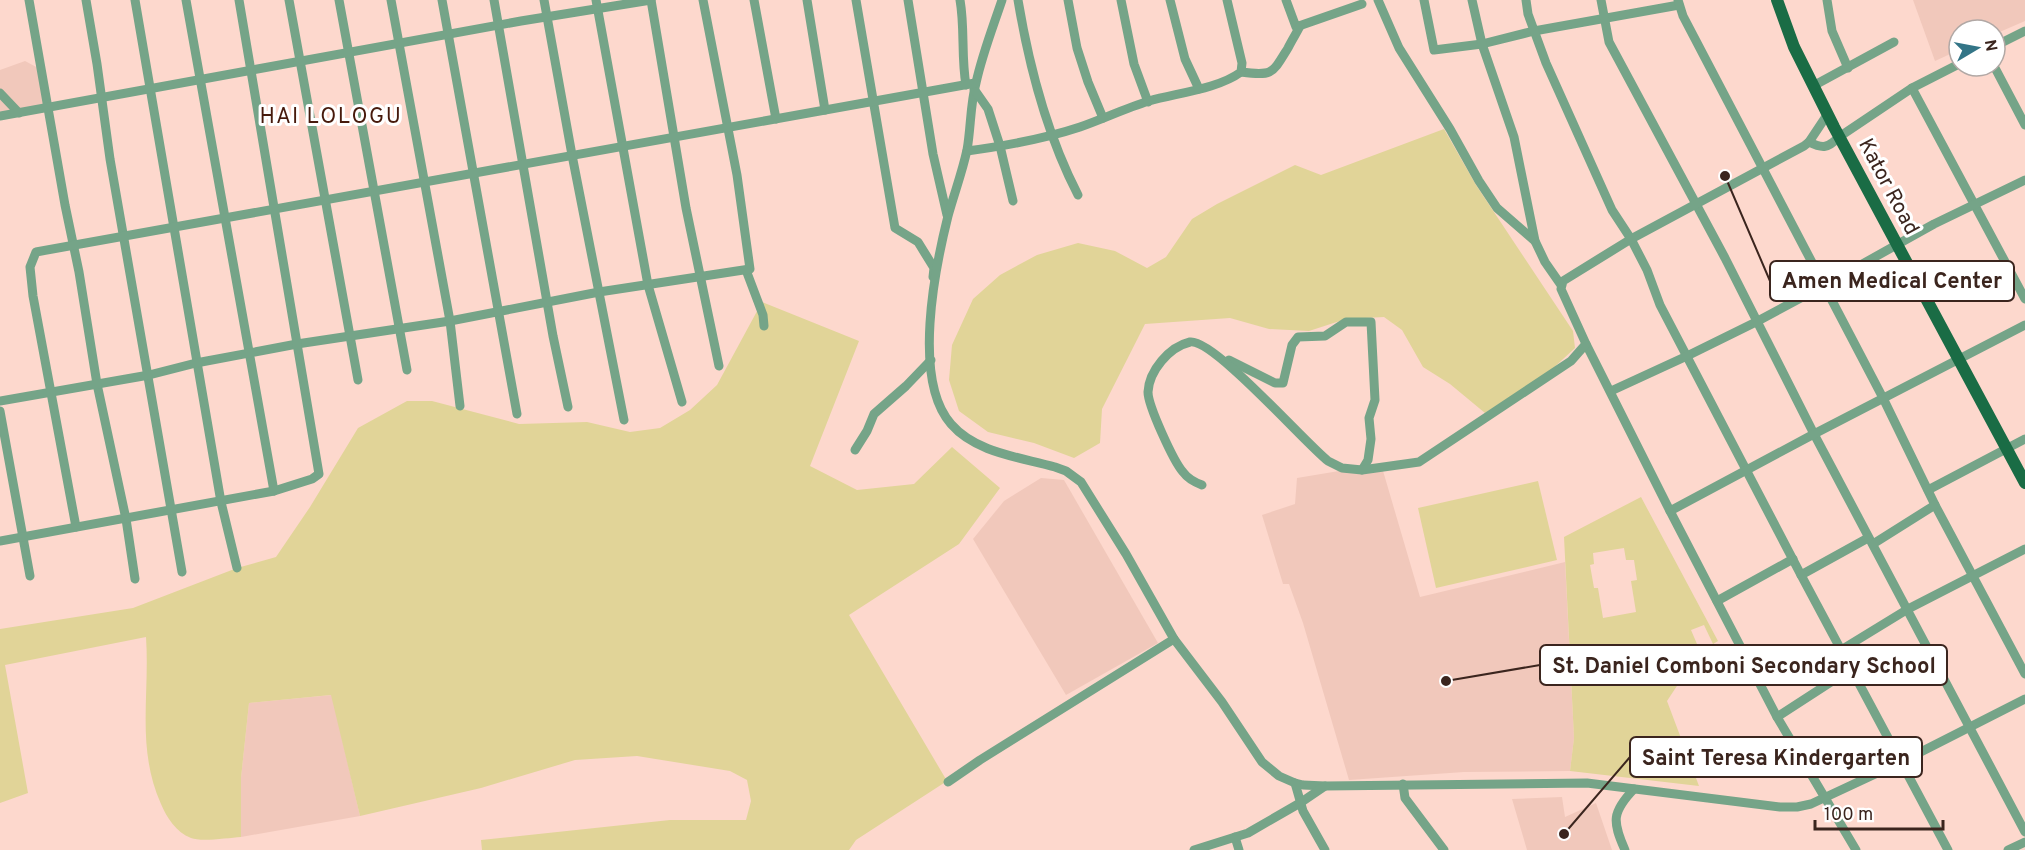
<svg xmlns="http://www.w3.org/2000/svg" width="2025" height="850" font-family="Overpass,sans-serif">
  <style>
    .built { fill: #f1c8bb }
    .green { fill: #e1d498; fill-rule: evenodd }
    .lines { fill: none; stroke-linecap: round; stroke-linejoin: round }
    .minor { stroke: #75a488; stroke-width: 9 }
    .major { stroke: #1a6c45; stroke-width: 12 }
    .labels { text-anchor: middle; dominant-baseline: central; stroke-width: 6; stroke-linejoin: round; paint-order: stroke }
    .street-label { font-size: 21px; fill: #3b251e; stroke: #fff }
    .neighbourhood-label { font-size: 22px; letter-spacing: 1.5px; fill: #471a0c; stroke: #fff }
    .leader { fill: none; stroke: #3b251e; stroke-width: 2 }
    .callout-dot { fill: #3b251e; stroke: #fff; stroke-width: 2 }
    .callout { fill: #fff; stroke: #3b251e; stroke-width: 2 }
    .callout-label { font-size: 22px; text-anchor: middle; font-weight: bold; fill: #3b251e }
  </style>
  <rect width="100%" height="100%" fill="#fdd8cd"/>
  <!-- built -->
  <g class="built">
    <path d="M 1913,0 L 2025,0 L 2025,21 L 1995,34 L 1995,30 L 1959,30 L 1959,50 L 1935,61 Z"/>
    <path d="M 25,61 L 40,69 L 45,105 L 0,112 L 0,70 Z"/>
    <path d="M 1381,464 L 1420,597 L 1565,562 L 1574,738 L 1570,771 L 1464,772 L 1349,780 L 1303,623 L 1289,584 L 1283,584 L 1262,515 L 1295,504 L 1297,478 Z"/>
    <path d="M 1041,478 L 1064,480 L 1158,643 L 1066,695 L 973,539 L 1004,501 Z"/>
    <path d="M 332,695 L 360,816 L 241,837 L 241,778 L 249,703 Z"/>
    <path d="M 1562,797 L 1565,817 L 1596,803 L 1612,850 L 1527,850 L 1512,799 Z"/>
  </g>
  <!-- green -->
  <g class="green">
    <path d="M 1444,129 L 1476,185 L 1573,331 L 1575,348 L 1549,372 L 1485,413 L 1450,384 L 1423,367 L 1402,330 L 1384,317 L 1346,319 L 1309,331 L 1269,329 L 1230,318 L 1145,324 L 1102,409 L 1100,443 L 1074,458 L 1034,443 L 988,432 L 959,411 L 949,380 L 952,345 L 973,299 L 1000,275 L 1037,255 L 1078,243 L 1115,251 L 1147,268 L 1166,257 L 1192,219 L 1217,204 L 1295,165 L 1321,175 Z"/>
    <path d="M 762,302 L 859,341 L 810,466 L 857,490 L 914,484 L 952,447 L 1000,488 L 959,544 L 849,615 L 947,781 L 856,840 L 849,850 L 482,850 L 481,840 L 670,820 L 746,820 L 751,801 L 747,780 L 730,771 L 637,756 L 575,760 L 481,788 L 360,816 L 331,695 L 249,703 L 241,778 L 241,837 C 228,838 201,842 191,838 C 176,832 167,818 161,804 C 136,748 150,695 146,637 L 5,665 L 28,793 L 0,803 L 0,629 L 133,608 L 237,568 L 276,557 L 310,507 L 358,428 L 407,401 L 432,401 L 519,424 L 587,422 L 630,432 L 660,428 L 690,410 L 717,385 Z"/>
    <path d="M 1538,481 L 1557,560 L 1436,588 L 1418,508 Z"/>
    <path d="M 1641,497 L 1718,641 L 1713,644 L 1704,625 L 1691,630 L 1700,651 L 1667,701 L 1699,786 L 1570,771 L 1574,738 L 1564,537 ZM 1624,548 L 1626,560 L 1634,560 L 1637,580 L 1631,581 L 1636,612 L 1603,618 L 1598,588 L 1594,588 L 1590,565 L 1594,564 L 1593,553 Z"/>
  </g>
  <g class="lines">
    <!-- minor -->
    <g class="minor">
      <path d="M 29,0 L 65,205 L 79,272 L 97,384 L 126,519 L 135,579"/>
      <path d="M 86,0 L 97,64 L 110,159 L 182,572"/>
      <path d="M 135,0 L 221,502 L 237,568"/>
      <path d="M 186,0 L 274,491"/>
      <path d="M 289,0 L 358,380"/>
      <path d="M 339,0 L 407,370"/>
      <path d="M 391,0 L 450,321 L 460,406"/>
      <path d="M 442,0 L 517,414"/>
      <path d="M 494,0 L 553,336 L 568,407"/>
      <path d="M 544,0 L 572,155 L 624,420"/>
      <path d="M 596,0 L 648,285 L 682,402"/>
      <path d="M 651,0 L 686,208 L 719,366"/>
      <path d="M 754,0 L 776,119"/>
      <path d="M 807,0 L 825,110"/>
      <path d="M 856,0 L 895,228 L 918,242 L 934,268 L 933,277"/>
      <path d="M 908,0 L 933,154 L 947,215"/>
      <path d="M 960,0 C 965,28 961,57 966,85"/>
      <path d="M 1002,0 C 993,27 982,55 976,83 C 970,105 971,128 967,150 C 962,173 954,194 948,216 C 935,268 912,380 951,424 C 976,453 1020,457 1055,467 L 1066,471 L 1081,482 L 1126,554 L 1174,639 L 1222,702 L 1262,762 L 1279,776 L 1295,783 L 1303,785 L 1325,786 L 1587,783 L 1780,807 L 1797,807 L 1811,804 L 1901,762 L 2025,699"/>
      <path d="M 1018,0 C 1029,66 1047,135 1078,195"/>
      <path d="M 1068,0 L 1077,48 L 1088,82 L 1103,118"/>
      <path d="M 1121,0 L 1134,64 L 1148,102"/>
      <path d="M 1170,0 L 1185,59 L 1199,89"/>
      <path d="M 1286,0 L 1296,27 L 1362,4"/>
      <path d="M 1378,0 L 1399,48 L 1450,129 L 1479,181 L 1497,208 L 1535,241"/>
      <path d="M 1424,0 L 1434,50 L 1482,44 L 1534,31 L 1679,5"/>
      <path d="M 1472,0 L 1482,44 L 1514,137 L 1535,241 L 1545,262 L 1561,285"/>
      <path d="M 1526,0 L 1528,14 L 1546,63 L 1612,210 L 1631,239 L 1647,270 L 1660,305 L 1801,575 L 1948,850"/>
      <path d="M 1601,0 L 1609,42 L 1725,258 L 1814,434 L 2025,832"/>
      <path d="M 1678,0 L 1683,16 L 1883,398 L 1935,505 L 2025,674"/>
      <path d="M 1827,0 L 1832,31 L 1848,68"/>
      <path d="M 1995,46 L 2025,31"/>
      <path d="M 1994,66 L 2025,125"/>
      <path d="M 1241,72 C 1273,76 1272,74 1288,48 C 1292,40 1296,34 1300,26"/>
      <path d="M 1813,86 L 1894,42"/>
      <path d="M 1912,88 L 2025,299"/>
      <path d="M 974,89 L 988,109 L 1000,146 L 1013,201"/>
      <path d="M 0,93 L 19,113"/>
      <path d="M 1827,115 L 1809,142 L 1804,146 L 1631,239 L 1563,281 L 1561,289 L 1586,344 L 1670,511 L 1777,717 L 1856,850"/>
      <path d="M 0,116 L 521,21 L 651,0"/>
      <path d="M 1809,142 C 1823,149 1828,148 1839,137 L 1912,88 L 1959,64"/>
      <path d="M 967,151 C 1004,146 1044,139 1080,127 C 1103,119 1126,108 1149,101 C 1177,93 1218,89 1241,72 L 1242,63 L 1227,0"/>
      <path d="M 746,270 L 763,315 L 764,326"/>
      <path d="M 1229,360 L 1275,383 L 1283,383 L 1292,345 L 1298,337 L 1325,336 L 1346,322 L 1371,322 L 1375,400 L 1369,418 L 1371,439 L 1368,460 L 1362,470"/>
      <path d="M 1611,391 L 1687,356 L 1756,322 L 1823,286 L 1934,224 L 2025,180"/>
      <path d="M 0,401 L 149,375 L 196,363 L 297,344 L 450,321 L 599,292 L 750,269 L 737,175 L 703,0"/>
      <path d="M 0,411 L 30,576"/>
      <path d="M 855,450 L 867,431 L 874,414 L 906,386 L 931,360"/>
      <path d="M 1202,485 C 1194,482 1188,479 1183,472 C 1174,462 1148,406 1148,392 C 1149,371 1169,347 1190,342 C 1213,338 1305,443 1328,461 L 1342,468 L 1362,470 L 1419,462 L 1571,361 L 1586,344"/>
      <path d="M 1928,490 L 2025,439"/>
      <path d="M 1670,511 L 1814,434 L 2025,325"/>
      <path d="M 76,527 L 33,296 L 30,267 L 36,252 L 975,83"/>
      <path d="M 0,541 L 274,491 L 312,479 L 319,474 L 239,0"/>
      <path d="M 1873,544 L 1935,505"/>
      <path d="M 1801,575 L 1868,538"/>
      <path d="M 1717,601 L 1793,559"/>
      <path d="M 1841,650 L 1908,609 L 2025,549"/>
      <path d="M 1777,717 L 1851,669"/>
      <path d="M 948,782 L 980,760 L 1174,639"/>
      <path d="M 1295,783 L 1303,811 L 1325,850"/>
      <path d="M 1403,784 L 1405,798 L 1444,850"/>
      <path d="M 1235,837 L 1239,850"/>
      <path d="M 1194,850 L 1248,833 L 1300,803 L 1325,786"/>
      <path d="M 1625,850 C 1612,821 1612,812 1634,789"/>
      <path d="M 2008,850 L 2025,842"/>
    </g>
    <!-- major -->
    <path class="major" d="M 1777,0 L 1794,47 L 1834,127 L 2025,483"/>
  </g>
  <g class="labels">
    <!-- street labels -->
    <g class="street-label">
      <text transform="translate(1888 187) rotate(62)">Kator Road</text>
    </g>
    <!-- neighbourhood labels -->
    <g class="neighbourhood-label">
      <text x="331" y="117">HAI LOLOGU</text>
    </g>
  </g>
  <!-- callouts -->
  <path class="leader" d="M1725 176L1770 281M1446 681L1540 665M1564 834L1630 757"/>
  <g class="callout-dot">
    <circle cx="1725" cy="176" r="6"/>
    <circle cx="1446" cy="681" r="6"/>
    <circle cx="1564" cy="834" r="6"/>
  </g>
  <g class="callout">
    <rect x="1770" y="261" width="244" height="40" rx="6"/>
    <rect x="1540" y="645" width="407" height="40" rx="6"/>
    <rect x="1630" y="737" width="292" height="40" rx="6"/>
  </g>
  <g class="callout-label">
    <text x="1892" y="288">Amen Medical Center</text>
    <text x="1744" y="673">St. Daniel Comboni Secondary School</text>
    <text x="1776" y="765">Saint Teresa Kindergarten</text>
  </g>
  <!-- north arrow -->
  <g transform="translate(1977 48) rotate(80)"><circle r="28" fill="#ffffff" stroke="#b1a8a5" stroke-width="1.5"/>
  <path d="M0-4.5L10 22L0 15L-10 22Z" fill="#337587"/>
  <text y="-9" font-size="16" font-weight="bold" text-anchor="middle" fill="#3b251e">N</text>
  </g>
  <!-- scale -->
  <path d="M1815 820v9h128v-9" fill="none" stroke="#3b251e" stroke-width="3"/>
  <text x="1824" y="820" font-size="18" fill="#3b251e" stroke="#ffffff" stroke-width="4.5" paint-order="stroke">100 m</text>
</svg>
